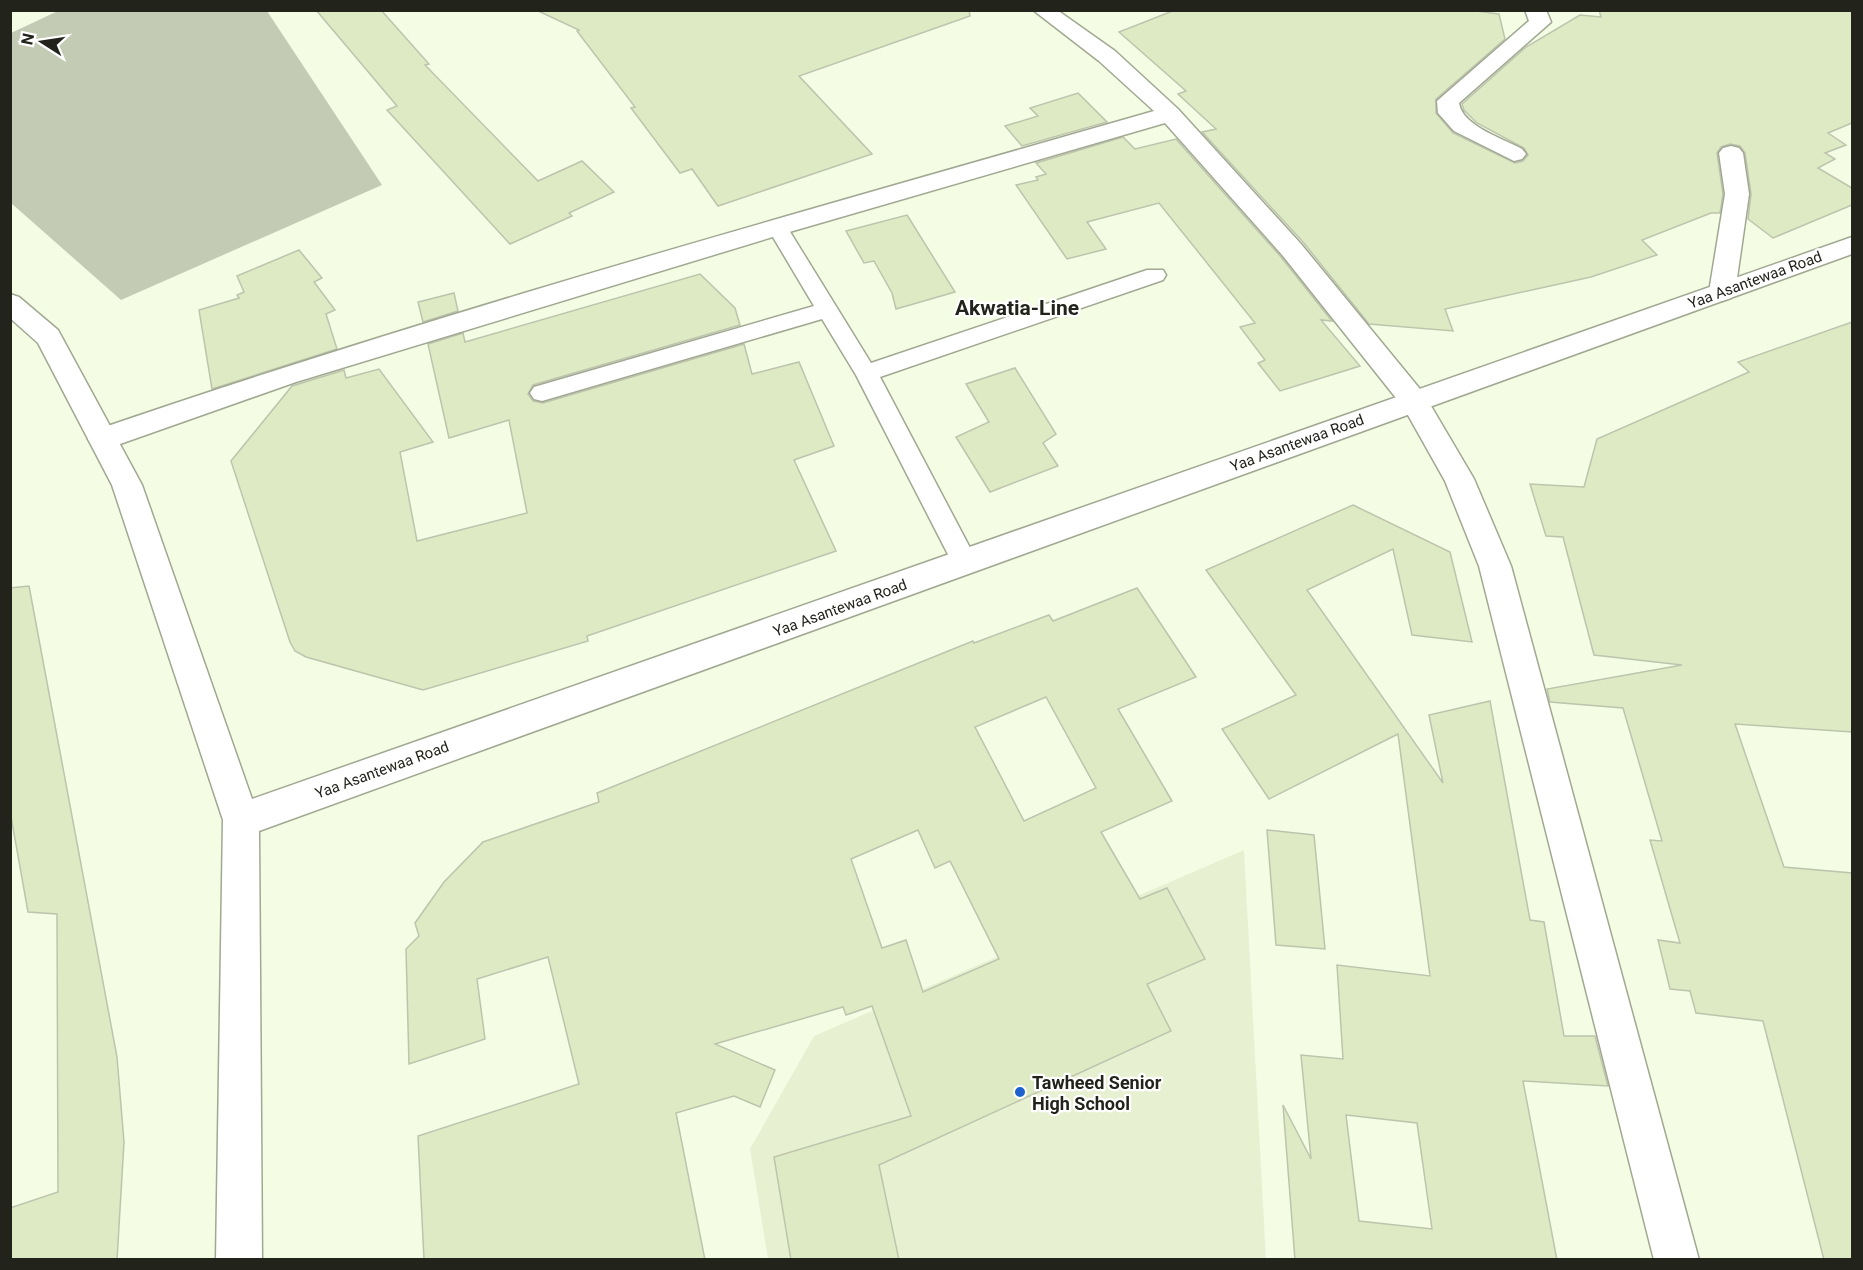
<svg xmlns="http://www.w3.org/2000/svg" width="1863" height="1270" font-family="Roboto,sans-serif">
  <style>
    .built { fill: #e7f1d2 }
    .green { fill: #c4cbb4 }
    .building { fill: #deeac3; stroke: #bdc4ad; stroke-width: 1.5; fill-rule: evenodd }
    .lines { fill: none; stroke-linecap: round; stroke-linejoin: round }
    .service-casing { stroke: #a1a892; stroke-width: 3 }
    .minor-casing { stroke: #a1a892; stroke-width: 3 }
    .tertiary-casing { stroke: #a1a892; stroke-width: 3 }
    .service { fill: #fff; fill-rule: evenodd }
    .minor { fill: #fff; fill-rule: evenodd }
    .tertiary { fill: #fff; fill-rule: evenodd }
    .poi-dot { fill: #1d61cd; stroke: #fff; stroke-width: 2 }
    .labels { text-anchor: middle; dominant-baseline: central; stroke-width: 4.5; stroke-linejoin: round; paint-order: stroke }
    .street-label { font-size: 15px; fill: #22241c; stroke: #fff }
    .near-poi-label { font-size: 18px; font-weight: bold; fill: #22241c; stroke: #fff; text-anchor: start }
    .district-label { font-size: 21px; font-weight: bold; fill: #22241c; stroke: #fff }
  </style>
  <rect width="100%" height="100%" fill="#f5fce4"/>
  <!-- built -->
  <path class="built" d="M 1244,850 L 1266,1259 L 768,1259 L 750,1149 L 814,1036 Z"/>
  <!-- green -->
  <path class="green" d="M 60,10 L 267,11 L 382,185 L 121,300 L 11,203 L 11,33 Z"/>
  <!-- building -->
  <g class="building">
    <path d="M 316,10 L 381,10 L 429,64 L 425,65 L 538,181 L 582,161 L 614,192 L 569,213 L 572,216 L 510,244 L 387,110 L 397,106 Z"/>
    <path d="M 536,10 L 969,10 L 970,16 L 799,76 L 872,154 L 718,206 L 692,169 L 680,173 L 631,108 L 635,107 L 577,31 L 579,30 Z"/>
    <path d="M 1175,10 L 1468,10 L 1499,14 L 1505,39 L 1436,99 L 1436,113 L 1453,133 L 1515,163 L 1523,161 L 1528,155 L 1524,148 L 1477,123 L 1464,110 L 1462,104 L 1526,47 L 1580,15 L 1601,17 L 1599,10 L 1852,10 L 1852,123 L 1828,133 L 1846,145 L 1825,153 L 1835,159 L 1818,168 L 1852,188 L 1852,205 L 1773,238 L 1748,219 L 1751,194 L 1745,153 L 1740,146 L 1730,144 L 1721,147 L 1717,153 L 1723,194 L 1720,213 L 1711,213 L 1642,240 L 1657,255 L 1591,277 L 1445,309 L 1453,331 L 1369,324 L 1303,242 L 1202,132 L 1216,129 L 1178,94 L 1186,91 L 1119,32 Z"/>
    <path d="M 1078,93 L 1107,122 L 1022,146 L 1005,126 L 1038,116 L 1030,108 Z"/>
    <path d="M 1123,137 L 1135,149 L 1176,139 L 1281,257 L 1332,321 L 1321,320 L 1360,366 L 1280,391 L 1258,363 L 1265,360 L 1240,327 L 1255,323 L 1159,203 L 1087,222 L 1106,249 L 1067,259 L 1016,185 L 1038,180 L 1036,177 L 1046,174 L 1036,163 Z"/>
    <path d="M 907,215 L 955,292 L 896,309 L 892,293 L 874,261 L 864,263 L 846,231 Z"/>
    <path d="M 299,250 L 322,278 L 314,282 L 335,310 L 326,314 L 337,349 L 212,389 L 199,310 L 239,298 L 237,295 L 244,292 L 237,276 Z"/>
    <path d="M 700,274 L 735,308 L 740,325 L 533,385 L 528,394 L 533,401 L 543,403 L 744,344 L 752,374 L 799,362 L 834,446 L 794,460 L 836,551 L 587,636 L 588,641 L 423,690 L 306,657 L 295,651 L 290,642 L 231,461 L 292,386 L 344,370 L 346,378 L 379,369 L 433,442 L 400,452 L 417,541 L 527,513 L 509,420 L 449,438 L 428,344 L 463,333 L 465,342 Z"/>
    <path d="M 454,293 L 458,311 L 423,322 L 418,302 Z"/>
    <path d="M 1852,322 L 1852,732 L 1735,724 L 1784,867 L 1852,873 L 1852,1260 L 1824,1260 L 1763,1021 L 1696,1013 L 1690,991 L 1670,989 L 1658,940 L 1680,943 L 1650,840 L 1662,841 L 1623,708 L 1550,702 L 1547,689 L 1682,665 L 1594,655 L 1563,537 L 1546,536 L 1530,484 L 1584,487 L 1597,439 L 1749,372 L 1738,362 Z"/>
    <path d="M 1015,368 L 1056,434 L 1043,443 L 1058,466 L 990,492 L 956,437 L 989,422 L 966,384 Z"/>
    <path d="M 1353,505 L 1450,552 L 1472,642 L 1412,635 L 1393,549 L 1307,590 L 1443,783 L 1429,715 L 1490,701 L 1530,920 L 1544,922 L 1564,1036 L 1595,1036 L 1608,1086 L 1523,1081 L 1557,1260 L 1295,1260 L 1283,1105 L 1311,1159 L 1301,1055 L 1343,1059 L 1337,965 L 1430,976 L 1398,734 L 1269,799 L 1222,729 L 1296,695 L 1206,570 ZM 1346,1115 L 1417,1123 L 1432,1229 L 1359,1221 Z"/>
    <path d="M 29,586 L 117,1057 L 124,1142 L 117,1260 L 10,1260 L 10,1208 L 58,1192 L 57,914 L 28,912 L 10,811 L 10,588 Z"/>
    <path d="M 1137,588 L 1196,677 L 1118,709 L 1172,801 L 1101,832 L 1140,899 L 1167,888 L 1205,959 L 1147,984 L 1171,1031 L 879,1165 L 899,1260 L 791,1260 L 774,1157 L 911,1116 L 872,1006 L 846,1015 L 843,1007 L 715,1044 L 775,1070 L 760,1107 L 734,1096 L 676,1113 L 705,1260 L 424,1260 L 418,1136 L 579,1084 L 548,957 L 477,979 L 485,1039 L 409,1064 L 406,949 L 419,936 L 415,923 L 444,882 L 483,842 L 599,802 L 597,793 L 973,641 L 974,643 L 1049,615 L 1053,621 ZM 1046,697 L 1096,788 L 1024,821 L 975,727 ZM 918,830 L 935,868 L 950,861 L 999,959 L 923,992 L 906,940 L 882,948 L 851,859 Z"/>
    <path d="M 1267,830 L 1314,835 L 1325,949 L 1276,945 Z"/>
  </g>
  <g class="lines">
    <defs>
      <path id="service" d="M 777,220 L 784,222 L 871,363 L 1147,270 L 1163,270 L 1166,275 L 1163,280 L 880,377 L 978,563 L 974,570 L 965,574 L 956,570 L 856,375 L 822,319 L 542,401 L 534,399 L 530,393 L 534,387 L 814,306 L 767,227 L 770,222 Z"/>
      <g id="minor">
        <path d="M 1033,10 L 1057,10 L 1115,51 L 1178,109 L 1301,244 L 1424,394 L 1474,479 L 1511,566 L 1699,1260 L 1654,1260 L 1479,566 L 1445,481 L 1404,408 L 1283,256 L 1165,123 L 786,233 L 296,382 L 103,450 L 93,447 L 88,439 L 93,431 C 442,311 799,213 1154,111 L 1099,61 Z"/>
        <path d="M 1525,10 L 1546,10 L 1551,22 L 1459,103 C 1462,126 1504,139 1522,149 L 1526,154 L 1522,159 L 1514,161 L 1454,131 L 1438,113 L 1437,101 L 1529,21 Z"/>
        <path d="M 1731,146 L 1739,148 L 1743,153 L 1749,194 L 1735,292 L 1731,298 L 1722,301 L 1713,298 L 1709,292 L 1725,194 L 1719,153 L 1723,148 Z"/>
      </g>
      <path id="tertiary" d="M 1852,237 L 1852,254 L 259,831 L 262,1260 L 216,1260 L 223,820 L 112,485 L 38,343 L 10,318 L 10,294 L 19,297 L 58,330 L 142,485 L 252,799 Z"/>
    </defs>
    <!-- service casing -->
    <use href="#service" class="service-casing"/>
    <!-- minor casing -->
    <use href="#minor" class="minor-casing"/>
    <!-- tertiary casing -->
    <use href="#tertiary" class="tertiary-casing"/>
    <!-- service -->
    <use href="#service" class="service"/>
    <!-- minor -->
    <use href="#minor" class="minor"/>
    <!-- tertiary -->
    <use href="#tertiary" class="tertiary"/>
  </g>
  <!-- markers -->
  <circle class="poi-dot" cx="1020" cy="1092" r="6"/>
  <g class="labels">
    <!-- street labels -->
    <g class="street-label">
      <text transform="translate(1755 280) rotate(-20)">Yaa Asantewaa Road</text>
      <text transform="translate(1297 443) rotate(-20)">Yaa Asantewaa Road</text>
      <text transform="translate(840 608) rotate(-20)">Yaa Asantewaa Road</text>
      <text transform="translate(382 770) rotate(-20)">Yaa Asantewaa Road</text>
    </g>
    <!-- near-poi labels -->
    <g class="near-poi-label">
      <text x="1032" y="1082">Tawheed Senior<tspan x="1032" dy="21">High School</tspan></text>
    </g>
    <!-- district labels -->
    <g class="district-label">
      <text x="1017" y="308">Akwatia-Line</text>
    </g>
  </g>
  <!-- border -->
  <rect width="1863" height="1270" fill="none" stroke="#22241c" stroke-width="24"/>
  <!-- north arrow -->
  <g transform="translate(42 42) rotate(282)" stroke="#ffffff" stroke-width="4.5" paint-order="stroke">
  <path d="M0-4.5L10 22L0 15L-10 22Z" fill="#22241c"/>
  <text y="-9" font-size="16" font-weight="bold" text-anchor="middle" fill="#22241c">N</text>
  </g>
</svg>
